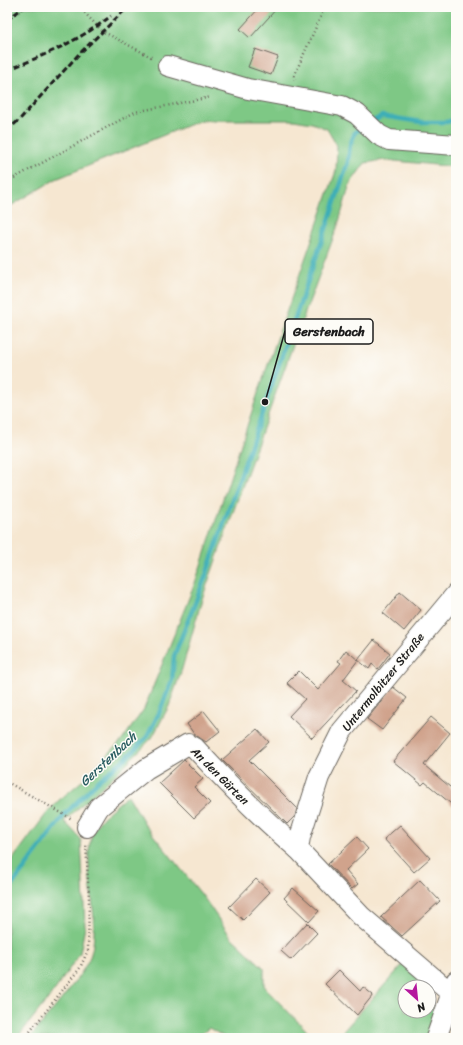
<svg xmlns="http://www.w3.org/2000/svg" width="463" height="1045" font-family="Sriracha,sans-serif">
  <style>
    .green { fill: #7ec885; stroke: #4d7250 }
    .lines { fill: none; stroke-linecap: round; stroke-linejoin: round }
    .stream { stroke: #3daeb7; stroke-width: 4.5 }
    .building { fill: #d0a38c }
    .minor-casing { stroke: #68635b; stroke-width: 22 }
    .path { stroke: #68635b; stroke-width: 2.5; stroke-dasharray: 1 3; stroke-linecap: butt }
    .minor { stroke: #fff; stroke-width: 20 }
    .rail { stroke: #1c1c1c; stroke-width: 3; stroke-dasharray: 6 3; stroke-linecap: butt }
    .labels { text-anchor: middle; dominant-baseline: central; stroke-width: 3; stroke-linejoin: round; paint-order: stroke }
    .street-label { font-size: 12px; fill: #1c1c1c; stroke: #fdfcf7 }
    .water-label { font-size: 13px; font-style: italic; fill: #2b5e62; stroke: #fdfcf7 }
    .leader { fill: none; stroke: #1c1c1c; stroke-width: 1.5 }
    .callout-dot { fill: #1c1c1c; stroke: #fdfcf7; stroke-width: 1.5 }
    .callout { fill: #fdfcf7; stroke: #1c1c1c; stroke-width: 1.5 }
    .callout-label { font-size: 13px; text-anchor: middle; font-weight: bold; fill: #1c1c1c }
  </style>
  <rect width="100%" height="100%" fill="#fdfcf7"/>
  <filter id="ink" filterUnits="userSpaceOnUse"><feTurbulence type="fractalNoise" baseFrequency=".025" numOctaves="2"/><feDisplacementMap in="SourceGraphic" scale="8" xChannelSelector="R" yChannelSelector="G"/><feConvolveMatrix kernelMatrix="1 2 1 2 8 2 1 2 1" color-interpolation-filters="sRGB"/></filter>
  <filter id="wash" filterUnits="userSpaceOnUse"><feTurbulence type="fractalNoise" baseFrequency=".012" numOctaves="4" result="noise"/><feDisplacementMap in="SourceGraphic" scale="16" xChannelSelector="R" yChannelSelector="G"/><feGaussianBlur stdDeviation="0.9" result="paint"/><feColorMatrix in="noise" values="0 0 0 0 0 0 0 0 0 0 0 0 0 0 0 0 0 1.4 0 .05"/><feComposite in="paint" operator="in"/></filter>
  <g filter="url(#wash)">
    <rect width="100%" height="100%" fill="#f6e7d1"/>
    <!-- green -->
    <g class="green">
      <path d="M 7,7 L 456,7 L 456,167 L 385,160 L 365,163 L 350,184 L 338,225 L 293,345 L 202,599 L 182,669 L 169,706 L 152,738 L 115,775 L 64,821 L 81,839 L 85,927 L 80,953 L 55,990 L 17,1038 L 7,1038 L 7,867 L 47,813 L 58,801 L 82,781 L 123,739 L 144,709 L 195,583 L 257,396 L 336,171 L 337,146 L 327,129 L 312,123 L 294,120 L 201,120 L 56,179 L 7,208 Z"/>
      <path d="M 128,795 L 146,826 L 202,895 L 231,937 L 264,968 L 264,987 L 314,1038 L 226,1038 L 209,1028 L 196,1038 L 30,1038 C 45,1018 84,976 91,954 C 102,916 79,862 94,830 C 101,816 116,806 128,795 Z"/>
      <path d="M 406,961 L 429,987 L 405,987 L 405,1011 L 429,1011 L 429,988 L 431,990 C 434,1006 436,1023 427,1038 L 337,1038 Z"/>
    </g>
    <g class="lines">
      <!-- stream -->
      <g class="stream">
        <path d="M 372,122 L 382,116 L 421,122 L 447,122 L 456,119"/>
        <path d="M 7,892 L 65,814 L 98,781 L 126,758 L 147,737 L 160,711 L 172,680 L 174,656 L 205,578 L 330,217 L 348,162 L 350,145 L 355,132 L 364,127"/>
      </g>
    </g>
    <g id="blocks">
      <!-- building -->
      <g class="building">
        <path d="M 260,7 L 278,7 L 250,38 L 240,29 Z"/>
        <path d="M 255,49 L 278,57 L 271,75 L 248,67 Z"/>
        <path d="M 400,592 L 421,610 L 404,631 L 383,613 Z"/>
        <path d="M 374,640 L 390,653 L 378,669 L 372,664 L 369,669 L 358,660 Z"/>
        <path d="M 346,650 L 358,660 L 343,680 L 356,691 L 312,738 L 289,716 L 305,699 L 287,683 L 299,671 L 318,690 L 341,663 L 338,661 Z"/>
        <path d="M 393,687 L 407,698 L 382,730 L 367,719 Z"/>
        <path d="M 204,711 L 220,731 L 206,742 L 194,734 L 187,724 Z"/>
        <path d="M 431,717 L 450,733 L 424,765 L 456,792 L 456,808 L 425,782 L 422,785 L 393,761 Z"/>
        <path d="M 257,729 L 269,742 L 249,760 L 297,808 L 295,816 L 287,824 L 222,760 Z"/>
        <path d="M 184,760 L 203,779 L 194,787 L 210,803 L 194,818 L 159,783 Z"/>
        <path d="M 400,825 L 430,858 L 414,872 L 384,839 Z"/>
        <path d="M 357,837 L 368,849 L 346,870 L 358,884 L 352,889 L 328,864 Z"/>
        <path d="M 256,879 L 270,892 L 243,920 L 229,907 Z"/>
        <path d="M 420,880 L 440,901 L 402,936 L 381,917 Z"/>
        <path d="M 293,888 L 319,911 L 309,922 L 284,898 Z"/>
        <path d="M 307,923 L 317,933 L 291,960 L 281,951 Z"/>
        <path d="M 339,970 L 360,991 L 363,987 L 373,995 L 357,1015 L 325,984 Z"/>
      </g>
    </g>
  </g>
  <g filter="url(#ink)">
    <use href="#blocks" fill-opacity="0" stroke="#68635b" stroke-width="1"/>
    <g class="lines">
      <defs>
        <g id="minor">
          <path d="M 168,66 L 248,89 L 342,106 L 357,114 L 379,135 L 389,140 L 456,145"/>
          <path d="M 87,827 L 99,807 L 146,769 L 188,744 L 195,748 C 228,784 261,818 298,849"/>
          <path d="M 452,994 L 361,916 L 298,849 L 300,837 L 319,777 L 342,731 L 456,594"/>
          <path d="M 436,1038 L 456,981"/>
        </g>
      </defs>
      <!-- minor casing -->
      <use href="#minor" class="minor-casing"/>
      <!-- path -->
      <g class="path">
        <path d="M 79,7 L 102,31 L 153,58"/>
        <path d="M 295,80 L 294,76 L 325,7"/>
        <path d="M 7,182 L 135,112 L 211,97"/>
        <path d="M 7,782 L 72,819"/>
        <path d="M 25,1038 L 80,968 L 88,950 L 89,899 L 86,843"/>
      </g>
      <!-- minor -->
      <use href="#minor" class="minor"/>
      <!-- rail -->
      <g class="rail">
        <path d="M 7,20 L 24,7"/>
        <path d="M 7,70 C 46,55 78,41 111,16"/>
        <path d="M 7,131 L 21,118 L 79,54 L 128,7"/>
      </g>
    </g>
  </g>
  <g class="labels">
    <!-- street labels -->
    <g class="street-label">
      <text transform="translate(383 682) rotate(-51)">Untermolbitzer Straße</text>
      <text transform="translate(220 776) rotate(45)">An den Gärten</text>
    </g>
    <!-- water labels -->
    <g class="water-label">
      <text transform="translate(108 759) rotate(-43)">Gerstenbach</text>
    </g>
  </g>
  <!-- callouts -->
  <path class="leader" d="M265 402L285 331"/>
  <circle class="callout-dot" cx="265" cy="402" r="4"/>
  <rect class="callout" x="285" y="319" width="88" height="25" rx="4"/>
  <g class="callout-label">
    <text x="329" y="336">Gerstenbach</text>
  </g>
  <!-- margin -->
  <rect width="463" height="1045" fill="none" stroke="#fdfcf7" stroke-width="24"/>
  <!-- north arrow -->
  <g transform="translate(417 999) rotate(153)"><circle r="19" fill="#fdfcf7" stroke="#a3a29f"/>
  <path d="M0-3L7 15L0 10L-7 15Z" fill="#b5179e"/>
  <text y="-6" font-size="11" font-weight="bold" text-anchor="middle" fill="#1c1c1c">N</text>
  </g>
</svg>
